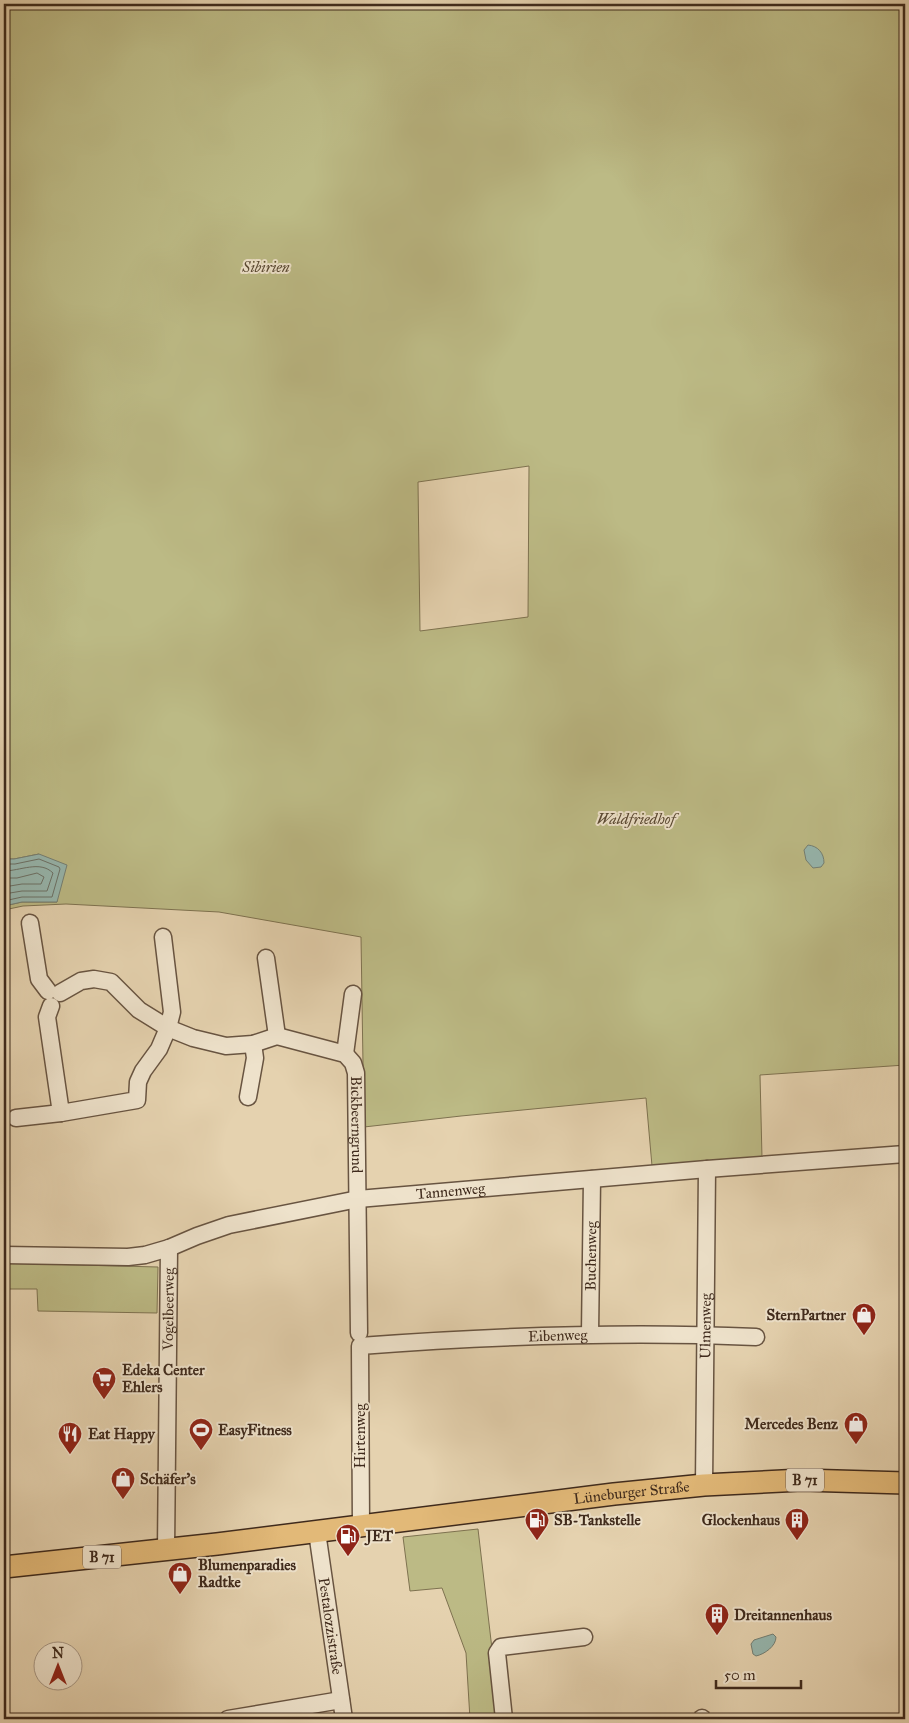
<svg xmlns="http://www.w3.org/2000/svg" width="909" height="1723" font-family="'IM FELL Great Primer',serif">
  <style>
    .green { fill: #bcba85; stroke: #7e7250; fill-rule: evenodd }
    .water { fill: #96b7af; stroke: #737f74 }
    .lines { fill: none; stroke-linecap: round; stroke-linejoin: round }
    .shore { stroke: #6a7066; stroke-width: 1 }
    .minor-casing { stroke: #685441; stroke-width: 19 }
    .major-casing { stroke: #3f2a1c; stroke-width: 24 }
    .minor { stroke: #eee2cb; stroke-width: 16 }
    .major { stroke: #e2b978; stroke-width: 21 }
    .labels { text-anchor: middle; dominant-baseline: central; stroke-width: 4; stroke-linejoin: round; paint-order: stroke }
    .shield { fill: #eee2cb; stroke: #746150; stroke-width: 1 }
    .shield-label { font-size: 14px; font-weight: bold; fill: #3f2a1c }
    .park-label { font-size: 15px; font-style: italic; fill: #584731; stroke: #eee2cb }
    .street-label { font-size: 15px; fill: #3f2a1c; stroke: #eee2cb }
    .poi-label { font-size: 15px; font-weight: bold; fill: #3f2a1c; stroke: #eee2cb; text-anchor: start }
  </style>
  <rect width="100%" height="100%" fill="#e5d2af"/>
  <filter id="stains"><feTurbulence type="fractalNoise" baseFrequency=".004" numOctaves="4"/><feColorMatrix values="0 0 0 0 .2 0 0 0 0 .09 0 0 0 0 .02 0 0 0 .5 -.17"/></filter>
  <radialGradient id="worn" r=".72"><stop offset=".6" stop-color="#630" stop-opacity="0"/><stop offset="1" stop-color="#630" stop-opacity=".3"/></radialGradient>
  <!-- green -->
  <g class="green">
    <path d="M 4,4 L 905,4 L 905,1065 L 760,1075 L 762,1158 L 652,1166 L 646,1098 L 461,1116 L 364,1127 L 361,937 L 219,912 L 66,904 L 23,906 L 4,910 L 4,906 L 22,902 L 57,902 L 39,854 L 14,859 L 4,859 ZM 529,466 L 528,617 L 420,631 L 418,482 Z"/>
    <path d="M 4,1263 L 158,1267 L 157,1313 L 38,1311 L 37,1289 L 4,1289 Z"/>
    <path d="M 478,1529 L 492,1649 L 498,1719 L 470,1719 L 466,1653 L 442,1588 L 410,1591 L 403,1537 Z"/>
  </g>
  <!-- water -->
  <g class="water">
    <path d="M 808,845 C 818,846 824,853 824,863 L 821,867 L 813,868 L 806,860 L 804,850 Z"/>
    <path d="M 39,854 L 67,865 L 57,902 L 22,902 L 4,906 L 4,859 L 14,859 Z"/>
    <path d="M 773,1634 L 776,1637 C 776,1646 765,1654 756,1656 L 753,1654 L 751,1644 L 754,1640 Z"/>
  </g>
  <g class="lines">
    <!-- shore -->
    <g class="shore">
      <path d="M 4,864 L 15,864 L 39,859 L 59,867 L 60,869 L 52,897 L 22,897 L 4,901"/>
      <path d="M 4,871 C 20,871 40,860 53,873 L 47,891 L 22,891 L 4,894"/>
      <path d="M 4,878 L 17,878 L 37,873 L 44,877 L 41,884 L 22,884 L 4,887"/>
    </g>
    <defs>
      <g id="minor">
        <path d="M 30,923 L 39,979 L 48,991"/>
        <path d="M 266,958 L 277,1036"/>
        <path id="s1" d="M 60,993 L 81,981 L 94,979 L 111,982 L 139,1010 L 168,1028 L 193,1038 L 226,1046 L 253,1044 L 277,1036 L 345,1054 L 353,1063 L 356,1073 L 359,1333"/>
        <path d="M 51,1006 L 47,1017 L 61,1113 L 137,1100 L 138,1082 L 143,1071 L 159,1049 L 168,1028 L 172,1012 L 163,937"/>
        <path d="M 345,1054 L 353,994"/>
        <path d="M 248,1097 L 255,1058 L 253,1044"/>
        <path d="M 16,1118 L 61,1113"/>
        <path id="s2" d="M 4,1255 L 128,1257 L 145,1255 L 169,1248 L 197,1236 L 229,1225 L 358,1199 L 707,1169 L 905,1154"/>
        <path id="s3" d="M 590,1334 L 592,1179"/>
        <path id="s4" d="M 704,1485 L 707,1169"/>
        <path id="s5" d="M 361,1526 L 360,1346 C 492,1336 623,1331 756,1337"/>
        <path id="s6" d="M 317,1532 L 344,1719"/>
        <path id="s7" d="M 166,1550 L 169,1248"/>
        <path d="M 702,1718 L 702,1719"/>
        <path d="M 228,1719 L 341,1700"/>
        <path d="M 504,1719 L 497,1653 L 501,1647 L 584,1637"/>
      </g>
      <g id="major">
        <path id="s8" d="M 4,1567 L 217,1544 L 614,1494 L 704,1485 L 802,1480 L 905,1483"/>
      </g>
    </defs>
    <!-- minor casing -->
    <use href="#minor" class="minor-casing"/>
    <!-- major casing -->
    <use href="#major" class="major-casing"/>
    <!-- minor -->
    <use href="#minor" class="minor"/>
    <!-- major -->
    <use href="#major" class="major"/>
  </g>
  <!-- icons -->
  <defs>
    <symbol id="shop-pin" viewBox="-11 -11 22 30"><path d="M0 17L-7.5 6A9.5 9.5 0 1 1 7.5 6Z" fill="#8f2418" stroke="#eee2cb"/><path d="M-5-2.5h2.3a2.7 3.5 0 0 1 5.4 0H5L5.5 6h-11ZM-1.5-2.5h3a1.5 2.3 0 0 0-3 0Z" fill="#fff"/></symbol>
    <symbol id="supermarket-pin" viewBox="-11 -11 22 30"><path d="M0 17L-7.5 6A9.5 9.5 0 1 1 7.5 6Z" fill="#8f2418" stroke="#eee2cb"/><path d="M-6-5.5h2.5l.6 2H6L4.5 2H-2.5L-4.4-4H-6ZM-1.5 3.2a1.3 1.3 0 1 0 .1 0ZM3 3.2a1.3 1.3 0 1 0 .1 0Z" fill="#fff"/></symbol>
    <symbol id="stadium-pin" viewBox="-11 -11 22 30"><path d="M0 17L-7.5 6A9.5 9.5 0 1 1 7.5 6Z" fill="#8f2418" stroke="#eee2cb"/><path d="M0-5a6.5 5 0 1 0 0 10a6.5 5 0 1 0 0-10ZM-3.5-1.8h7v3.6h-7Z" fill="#fff"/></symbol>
    <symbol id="restaurant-pin" viewBox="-11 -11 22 30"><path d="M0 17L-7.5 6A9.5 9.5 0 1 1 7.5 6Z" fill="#8f2418" stroke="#eee2cb"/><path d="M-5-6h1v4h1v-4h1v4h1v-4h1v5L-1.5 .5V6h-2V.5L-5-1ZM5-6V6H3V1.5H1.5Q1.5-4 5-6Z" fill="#fff"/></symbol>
    <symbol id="fuel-pin" viewBox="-11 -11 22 30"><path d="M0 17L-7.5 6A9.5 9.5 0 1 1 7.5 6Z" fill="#8f2418" stroke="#eee2cb"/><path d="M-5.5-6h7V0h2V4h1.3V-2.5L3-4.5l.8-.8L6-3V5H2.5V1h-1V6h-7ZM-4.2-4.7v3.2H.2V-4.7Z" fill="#fff"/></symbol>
    <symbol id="building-pin" viewBox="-11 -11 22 30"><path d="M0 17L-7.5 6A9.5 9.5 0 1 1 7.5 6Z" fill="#8f2418" stroke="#eee2cb"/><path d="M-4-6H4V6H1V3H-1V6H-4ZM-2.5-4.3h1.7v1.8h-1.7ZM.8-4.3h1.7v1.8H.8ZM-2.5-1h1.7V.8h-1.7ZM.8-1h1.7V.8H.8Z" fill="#fff"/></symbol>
  </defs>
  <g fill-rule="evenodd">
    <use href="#shop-pin" x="850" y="1301" width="28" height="38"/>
    <use href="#supermarket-pin" x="90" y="1365" width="28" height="38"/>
    <use href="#shop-pin" x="842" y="1410" width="28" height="38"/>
    <use href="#stadium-pin" x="187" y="1416" width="28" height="38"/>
    <use href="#restaurant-pin" x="56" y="1420" width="28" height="38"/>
    <use href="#shop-pin" x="109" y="1465" width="28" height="38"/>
    <use href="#fuel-pin" x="523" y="1506" width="28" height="38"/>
    <use href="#building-pin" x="783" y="1506" width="28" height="38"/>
    <use href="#fuel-pin" x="334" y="1522" width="28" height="38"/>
    <use href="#shop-pin" x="166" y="1560" width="28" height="38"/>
    <use href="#building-pin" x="703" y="1601" width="28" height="38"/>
  </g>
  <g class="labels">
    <!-- shield labels -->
    <g class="shield">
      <rect x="786" y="1468.5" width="38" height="23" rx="4"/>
      <rect x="83" y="1545.5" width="38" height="23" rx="4"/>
    </g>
    <g class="shield-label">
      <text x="805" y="1480">B 71</text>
      <text x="102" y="1557">B 71</text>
    </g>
    <!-- park labels -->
    <g class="park-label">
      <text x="266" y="267">Sibirien</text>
      <text x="636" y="819">Waldfriedhof</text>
    </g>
    <!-- street labels -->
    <g class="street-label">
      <text stroke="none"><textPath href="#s1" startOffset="386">Bickbeerngrund</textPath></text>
      <text stroke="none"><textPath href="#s2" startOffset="455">Tannenweg</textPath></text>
      <text stroke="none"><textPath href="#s3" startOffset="78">Buchenweg</textPath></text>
      <text stroke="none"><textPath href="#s7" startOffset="241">Vogelbeerweg</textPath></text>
      <text stroke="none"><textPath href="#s4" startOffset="159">Ulmenweg</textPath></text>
      <text stroke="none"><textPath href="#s5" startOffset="378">Eibenweg</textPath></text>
      <text transform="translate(360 1436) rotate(-90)">Hirtenweg</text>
      <text stroke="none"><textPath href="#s8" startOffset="632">Lüneburger Straße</textPath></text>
      <text stroke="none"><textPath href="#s6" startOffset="95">Pestalozzistraße</textPath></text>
    </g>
    <!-- poi labels -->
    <g class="poi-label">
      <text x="846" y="1315" text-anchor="end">SternPartner</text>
      <text x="122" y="1370">Edeka Center<tspan x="122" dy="17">Ehlers</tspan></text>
      <text x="838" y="1424" text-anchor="end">Mercedes Benz</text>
      <text x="218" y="1430">EasyFitness</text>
      <text x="88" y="1434">Eat Happy</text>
      <text x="140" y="1479">Schäfer's</text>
      <text x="554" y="1520">SB-Tankstelle</text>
      <text x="780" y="1520" text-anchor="end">Glockenhaus</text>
      <text x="366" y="1536">JET</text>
      <text x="198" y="1565">Blumenparadies<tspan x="198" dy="17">Radtke</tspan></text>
      <text x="734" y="1615">Dreitannenhaus</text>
    </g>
  </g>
  <!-- margin -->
  <rect width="909" height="1723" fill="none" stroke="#e5d2af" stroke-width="20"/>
  <rect x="5" y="5" width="899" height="1713" fill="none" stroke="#3f2a1c" stroke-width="2.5"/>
  <rect x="10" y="10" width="889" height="1703" fill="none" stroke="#3f2a1c"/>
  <!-- north arrow -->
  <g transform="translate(58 1666)"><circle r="24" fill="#eee2cb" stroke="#a89885"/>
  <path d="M0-4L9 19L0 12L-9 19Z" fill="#8f2418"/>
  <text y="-8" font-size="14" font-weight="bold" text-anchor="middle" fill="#3f2a1c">N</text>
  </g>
  <!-- scale -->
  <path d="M716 1680v8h85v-8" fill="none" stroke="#3f2a1c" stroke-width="2.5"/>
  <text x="724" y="1680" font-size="15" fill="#3f2a1c" stroke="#eee2cb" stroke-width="4" paint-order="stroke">50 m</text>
  <rect width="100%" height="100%" filter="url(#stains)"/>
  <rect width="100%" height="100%" fill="url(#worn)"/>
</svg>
